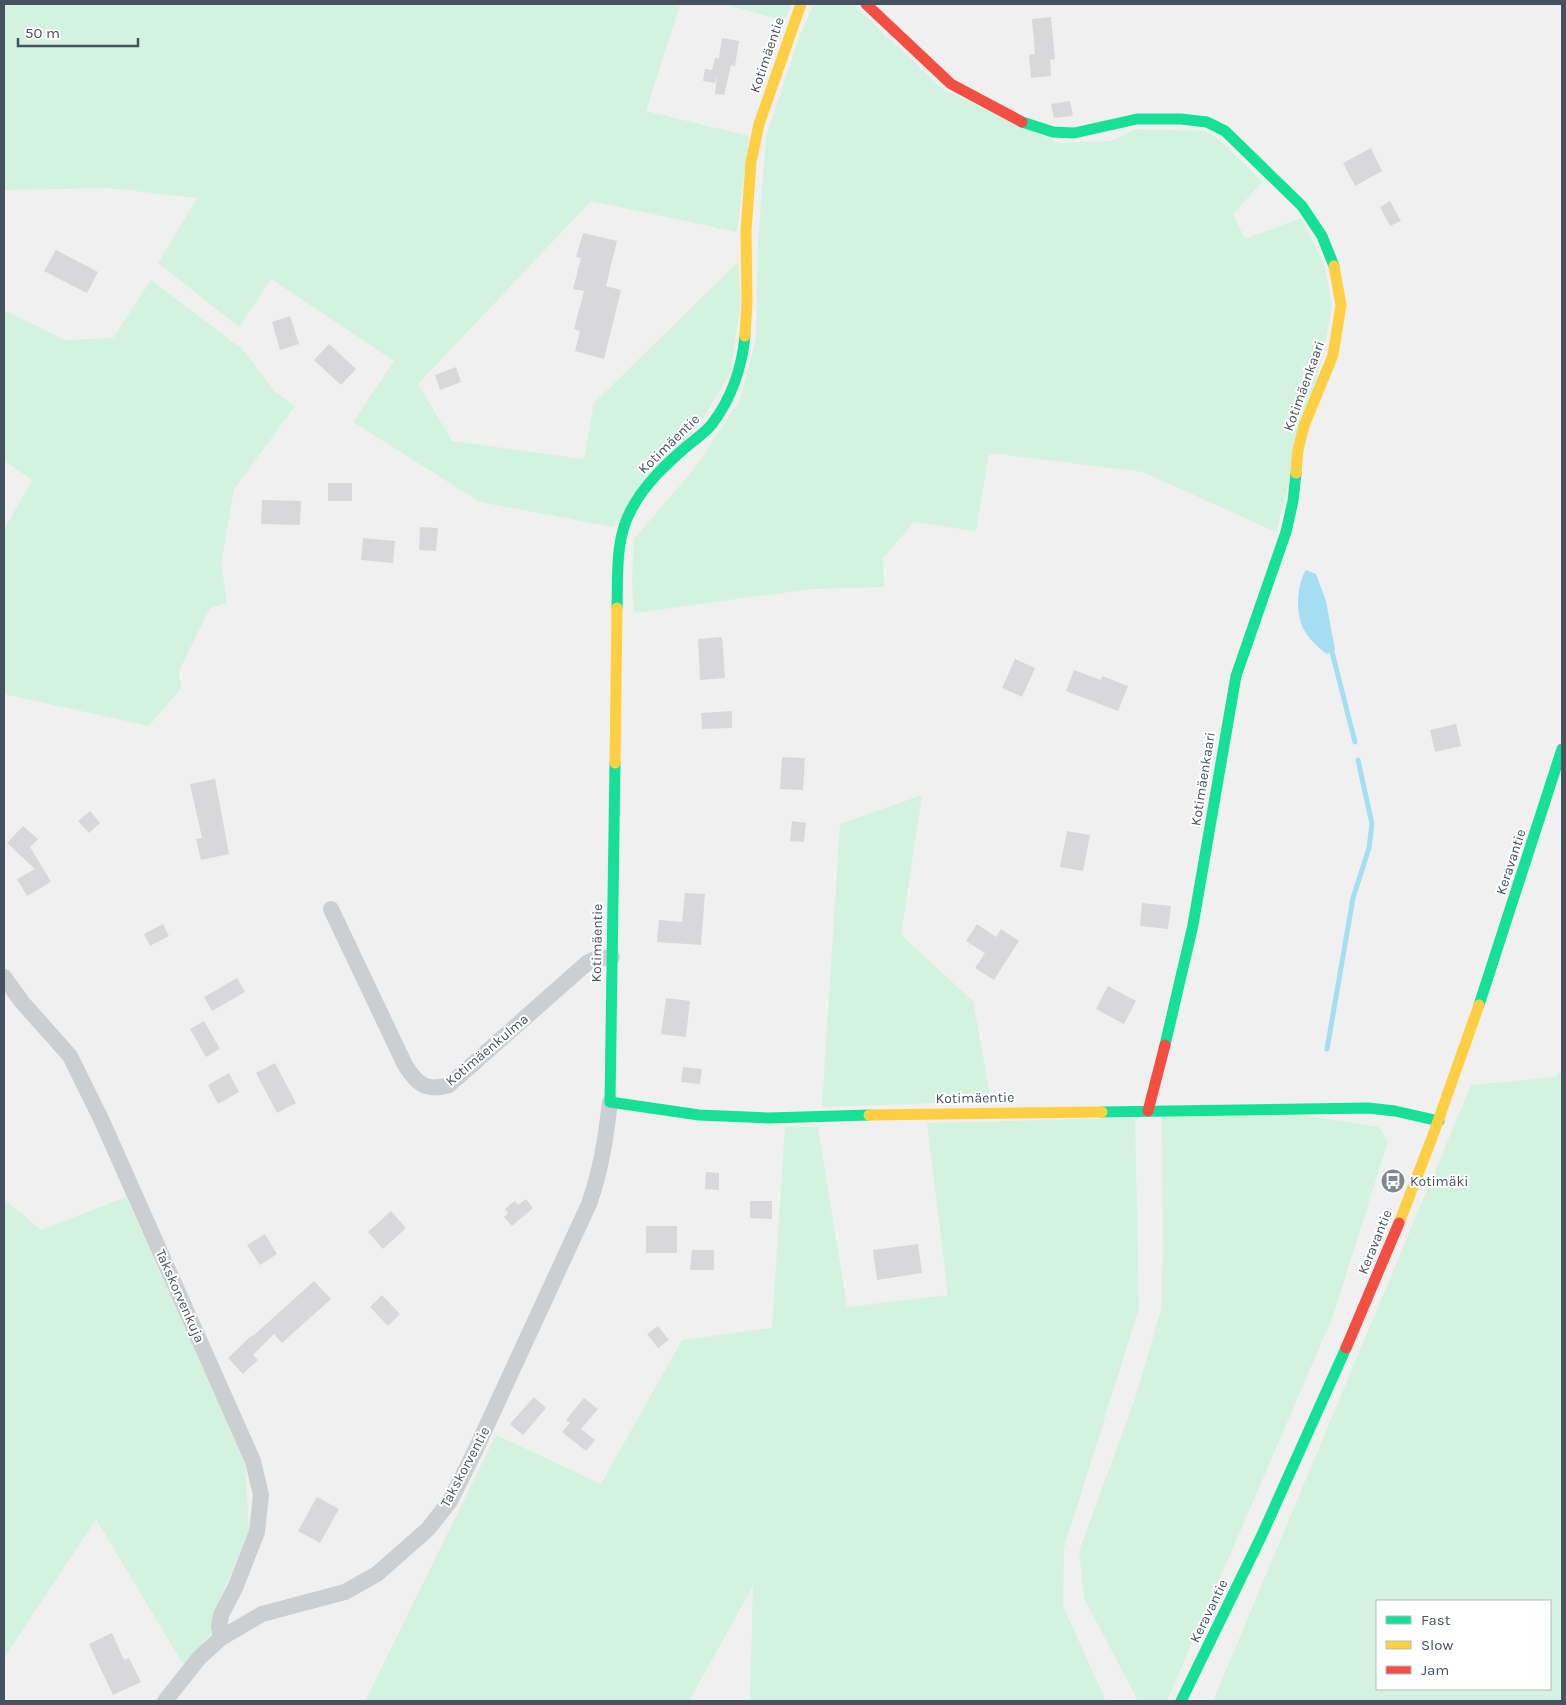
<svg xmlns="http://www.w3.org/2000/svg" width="1566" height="1705" font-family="Karla,sans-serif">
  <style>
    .green { fill: #d3f2e0; fill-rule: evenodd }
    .water { fill: #a5def2 }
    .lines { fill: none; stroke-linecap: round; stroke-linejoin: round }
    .stream { stroke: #a5def2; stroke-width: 5 }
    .building { fill: #d8d8db }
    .street { stroke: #cccfd1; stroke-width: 16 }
    .fast { stroke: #16e098; stroke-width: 11 }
    .slow { stroke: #ffcf43; stroke-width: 11 }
    .jam { stroke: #f24e42; stroke-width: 11 }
    .labels { text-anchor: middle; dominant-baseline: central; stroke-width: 4; stroke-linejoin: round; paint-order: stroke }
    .street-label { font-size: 14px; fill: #46525f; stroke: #fff }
    .poi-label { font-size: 14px; fill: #46525f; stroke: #fff; text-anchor: start }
  </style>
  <rect width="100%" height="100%" fill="#f1f0f0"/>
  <!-- green -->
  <g class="green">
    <path d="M 4,4 L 680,4 L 646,111 L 749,136 L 737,232 L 591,201 L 418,384 L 452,441 L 584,459 L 594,403 L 738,262 L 741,301 L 730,373 L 703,419 L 613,527 L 480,502 L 353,422 L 394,361 L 271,279 L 239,327 L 158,263 L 197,198 L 108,188 L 4,190 Z"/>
    <path d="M 724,4 L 791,4 L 784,21 Z"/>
    <path d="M 814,4 L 853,4 L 944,90 L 1059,143 L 1111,141 L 1136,129 L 1205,131 L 1220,140 L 1262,182 L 1233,214 L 1245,239 L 1301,218 L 1325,267 L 1332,304 L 1324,351 L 1276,532 L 1143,472 L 989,453 L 976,531 L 914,522 L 883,558 L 884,587 L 811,589 L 634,613 L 632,580 L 634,539 L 694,469 L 740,400 L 756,338 L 758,243 L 766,137 L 800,35 Z"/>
    <path d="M 151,280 L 243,350 L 275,392 L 295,406 L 234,489 L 221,564 L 227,603 L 210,608 L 179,671 L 181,688 L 149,726 L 4,694 L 4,530 L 32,480 L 4,461 L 4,310 L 65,340 L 113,338 Z"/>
    <path d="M 922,795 L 901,935 L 973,1001 L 991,1101 L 822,1107 L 840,824 Z"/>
    <path d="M 1562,1069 L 1562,1701 L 1213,1701 L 1471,1085 L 1556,1077 ZM 1377,1601 L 1550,1601 L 1550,1689 L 1377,1689 Z"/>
    <path d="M 1162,1114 L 1297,1114 L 1379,1127 L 1388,1141 L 1333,1316 L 1167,1701 L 1138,1701 L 1084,1598 L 1079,1551 L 1136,1396 L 1161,1310 L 1163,1253 Z"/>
    <path d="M 1135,1118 L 1139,1308 L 1064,1548 L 1063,1606 L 1106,1701 L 750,1701 L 753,1586 L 689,1701 L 365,1701 L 496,1435 L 601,1484 L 682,1340 L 772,1328 L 785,1127 L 818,1127 L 847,1307 L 948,1295 L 927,1123 Z"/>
    <path d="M 126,1197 L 245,1460 L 249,1531 L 213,1615 L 211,1634 L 183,1664 L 96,1519 L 4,1658 L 4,1199 L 41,1230 Z"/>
  </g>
  <!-- water -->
  <path class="water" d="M 1306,570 L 1316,574 L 1326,601 L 1335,650 L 1327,654 C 1318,648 1308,638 1303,628 C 1295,612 1297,584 1306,570 Z"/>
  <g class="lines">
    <!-- stream -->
    <g class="stream">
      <path d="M 1332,652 L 1355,742"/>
      <path d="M 1327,1049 L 1353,898 L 1369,848 L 1372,824 L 1358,760"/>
    </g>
  </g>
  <!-- building -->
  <g class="building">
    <path d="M 1051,17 L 1055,59 L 1050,60 L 1051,76 L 1031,78 L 1029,55 L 1035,54 L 1032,19 Z"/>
    <path d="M 722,38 L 739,41 L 735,66 L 731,65 L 724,95 L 715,94 L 717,75 L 715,83 L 703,81 L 705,69 L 712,70 L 715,58 L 719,58 Z"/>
    <path d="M 1070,101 L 1073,116 L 1054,118 L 1051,104 Z"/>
    <path d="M 1371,148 L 1382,171 L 1355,186 L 1343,163 Z"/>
    <path d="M 1390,201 L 1401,221 L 1390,226 L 1380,207 Z"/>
    <path d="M 583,233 L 617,241 L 606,286 L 621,290 L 604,359 L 575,351 L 580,331 L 574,329 L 584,291 L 573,289 L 581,258 L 576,257 Z"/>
    <path d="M 56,250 L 98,272 L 87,293 L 44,271 Z"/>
    <path d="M 290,316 L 299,344 L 280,350 L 272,322 Z"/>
    <path d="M 329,344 L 356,369 L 341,385 L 314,360 Z"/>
    <path d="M 456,367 L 461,382 L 440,390 L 435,375 Z"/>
    <rect x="328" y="483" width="24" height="18"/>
    <path d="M 262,500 L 301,501 L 300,525 L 261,524 Z"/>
    <path d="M 420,527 L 438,528 L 436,551 L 419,550 Z"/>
    <path d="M 363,538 L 395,541 L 393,563 L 361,560 Z"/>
    <path d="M 722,637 L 725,678 L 700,680 L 698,639 Z"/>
    <path d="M 1015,659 L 1035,668 L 1022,697 L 1002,688 Z"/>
    <path d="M 1074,670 L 1101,680 L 1102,676 L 1128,686 L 1118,711 L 1066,691 Z"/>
    <path d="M 732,711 L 732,728 L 702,729 L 701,713 Z"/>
    <path d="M 1456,724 L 1461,746 L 1435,752 L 1430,730 Z"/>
    <path d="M 782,757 L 805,758 L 803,790 L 780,789 Z"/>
    <path d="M 215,779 L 229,854 L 201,860 L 196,839 L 202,838 L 190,784 Z"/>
    <path d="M 90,811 L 100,823 L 89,833 L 78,821 Z"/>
    <path d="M 792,821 L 806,823 L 804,842 L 790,841 Z"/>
    <path d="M 23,826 L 38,839 L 30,847 L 51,882 L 27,896 L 17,879 L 35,869 L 7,843 Z"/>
    <path d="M 1067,831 L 1090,835 L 1083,871 L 1060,867 Z"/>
    <path d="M 685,893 L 705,894 L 701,945 L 657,942 L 659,920 L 682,922 Z"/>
    <path d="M 1142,903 L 1171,906 L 1168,929 L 1140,926 Z"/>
    <path d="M 163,924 L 169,936 L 150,946 L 144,934 Z"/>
    <path d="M 977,924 L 996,937 L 1001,929 L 1019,941 L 994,980 L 975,968 L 985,953 L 966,941 Z"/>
    <path d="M 237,978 L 245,992 L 212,1011 L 204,997 Z"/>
    <path d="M 1108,986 L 1136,1001 L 1124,1024 L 1096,1009 Z"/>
    <path d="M 666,998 L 690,1001 L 686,1037 L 661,1034 Z"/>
    <path d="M 204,1021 L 220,1049 L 206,1057 L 190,1029 Z"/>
    <path d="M 275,1063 L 296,1103 L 277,1113 L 256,1073 Z"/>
    <path d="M 683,1067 L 702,1069 L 700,1084 L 681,1082 Z"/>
    <path d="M 229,1073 L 239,1092 L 218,1104 L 208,1085 Z"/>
    <path d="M 706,1172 L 719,1173 L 719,1190 L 705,1189 Z"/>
    <path d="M 526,1199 L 533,1208 L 512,1226 L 504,1217 L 508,1213 L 505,1209 L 515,1201 L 518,1205 Z"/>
    <path d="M 750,1201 L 772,1201 L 772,1219 L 750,1218 Z"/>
    <path d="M 391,1211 L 406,1228 L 383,1249 L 368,1232 Z"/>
    <rect x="646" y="1226" width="31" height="27"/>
    <path d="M 265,1234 L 277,1254 L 260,1265 L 247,1245 Z"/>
    <path d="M 918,1244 L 922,1273 L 877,1280 L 873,1250 Z"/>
    <path d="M 692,1250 L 714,1250 L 714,1270 L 690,1270 Z"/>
    <path d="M 314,1281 L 331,1299 L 282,1343 L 274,1334 L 253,1355 L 258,1360 L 243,1374 L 228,1358 L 252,1335 L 253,1336 Z"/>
    <path d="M 382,1295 L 400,1314 L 388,1326 L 370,1307 Z"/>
    <path d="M 658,1326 L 669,1340 L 658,1348 L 647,1334 Z"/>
    <path d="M 534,1397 L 546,1408 L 523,1435 L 510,1424 Z"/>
    <path d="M 584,1398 L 598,1409 L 581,1429 L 595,1440 L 586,1451 L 562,1432 L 570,1423 L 566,1420 Z"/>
    <path d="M 317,1497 L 339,1509 L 320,1543 L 298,1531 Z"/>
    <path d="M 112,1633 L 124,1660 L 129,1658 L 141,1682 L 113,1695 L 89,1644 Z"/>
  </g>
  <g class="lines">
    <!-- street -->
    <g class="street">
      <path d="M 331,909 L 405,1065 C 417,1084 426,1092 449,1085 L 587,963 L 595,959 L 612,957"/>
      <path d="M 4,977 L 22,1002 L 70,1056 L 102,1121 L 253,1461 L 261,1495 L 257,1532 L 235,1588 L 221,1615 L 219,1627 L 221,1638"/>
      <path d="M 165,1701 L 199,1658 L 221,1638 L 262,1614 L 345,1592 L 377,1574 L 428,1529 L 450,1501 L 475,1451 L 589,1204 C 601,1170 606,1137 610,1102"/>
    </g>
    <!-- fast -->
    <g class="fast">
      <path d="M 1022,122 L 1053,132 L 1074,133 L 1137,119 L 1181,119 L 1207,122 L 1225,131 L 1302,206 L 1322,236 L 1334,266"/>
      <path d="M 617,608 C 618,575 615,539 631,510 C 644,485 665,465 686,447 C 694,440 705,433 712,424 C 731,399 742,367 745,336"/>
      <path d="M 615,763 L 610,1102 L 699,1115 L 769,1118 L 869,1115"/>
      <path d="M 1479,1005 L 1562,749"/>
      <path d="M 1165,1045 L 1193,925 L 1236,676 L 1286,532 L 1293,501 L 1296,473"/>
      <path d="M 1102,1112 L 1368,1108 L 1395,1111 L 1439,1121"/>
      <path d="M 1181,1701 L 1261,1537 L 1346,1348"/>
    </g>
    <!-- slow -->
    <g class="slow">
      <path d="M 745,336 L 747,301 L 746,231 L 751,162 L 759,124 L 801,4"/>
      <path d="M 1296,473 L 1298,450 L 1304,426 L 1333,355 L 1341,305 L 1334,266"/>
      <path d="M 615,763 L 617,608"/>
      <path d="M 869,1115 L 1102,1112"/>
      <path d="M 1399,1223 L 1432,1138 L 1479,1005"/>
    </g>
    <!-- jam -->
    <g class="jam">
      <path d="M 866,4 L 951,84 L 1022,122"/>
      <path d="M 1148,1111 L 1165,1045"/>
      <path d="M 1346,1348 L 1399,1223"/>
    </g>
  </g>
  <!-- icons -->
  <defs>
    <symbol id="bus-disc" viewBox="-11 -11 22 22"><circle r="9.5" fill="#828992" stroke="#fff"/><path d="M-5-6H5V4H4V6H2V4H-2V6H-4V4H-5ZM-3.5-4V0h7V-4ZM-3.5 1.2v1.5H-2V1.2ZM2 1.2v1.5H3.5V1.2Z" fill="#fff"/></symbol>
  </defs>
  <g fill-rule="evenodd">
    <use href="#bus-disc" x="1379" y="1167" width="28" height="28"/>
  </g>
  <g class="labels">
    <!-- street labels -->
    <g class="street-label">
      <text transform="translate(767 55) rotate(-71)">Kotimäentie</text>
      <text transform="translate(1304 386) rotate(-70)">Kotimäenkaari</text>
      <text transform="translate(669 444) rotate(-44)">Kotimäentie</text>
      <text transform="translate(1203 779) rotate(-81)">Kotimäenkaari</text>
      <text transform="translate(1511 862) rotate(-72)">Keravantie</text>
      <text transform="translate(597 943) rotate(-89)">Kotimäentie</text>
      <text transform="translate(487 1050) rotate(-40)">Kotimäenkulma</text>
      <text transform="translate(975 1098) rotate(-1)">Kotimäentie</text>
      <text transform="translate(1375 1242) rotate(-68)">Keravantie</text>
      <text transform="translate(180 1296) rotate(66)">Takskorvenkuja</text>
      <text transform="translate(465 1467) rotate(-62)">Takskorventie</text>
      <text transform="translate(1209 1611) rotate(-64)">Keravantie</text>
    </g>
    <!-- poi labels -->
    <g class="poi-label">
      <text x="1410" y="1181">Kotimäki</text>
    </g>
  </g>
  <!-- border -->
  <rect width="1566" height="1705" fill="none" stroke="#46525f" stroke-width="10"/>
  <!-- legend -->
  <rect x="1376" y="1600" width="175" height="90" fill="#ffffff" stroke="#b5babf"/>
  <rect x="1386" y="1616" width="25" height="8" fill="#16e098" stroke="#b5babf"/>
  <text x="1421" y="1625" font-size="15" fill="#46525f">Fast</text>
  <rect x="1386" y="1641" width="25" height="8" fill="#ffcf43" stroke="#b5babf"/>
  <text x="1421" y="1650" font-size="15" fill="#46525f">Slow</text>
  <rect x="1386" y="1666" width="25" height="8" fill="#f24e42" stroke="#b5babf"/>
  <text x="1421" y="1675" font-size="15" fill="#46525f">Jam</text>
  <!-- scale -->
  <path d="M18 38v8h120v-8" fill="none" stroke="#46525f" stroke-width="2.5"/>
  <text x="25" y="38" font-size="15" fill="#46525f" stroke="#ffffff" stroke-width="4" paint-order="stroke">50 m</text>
</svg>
